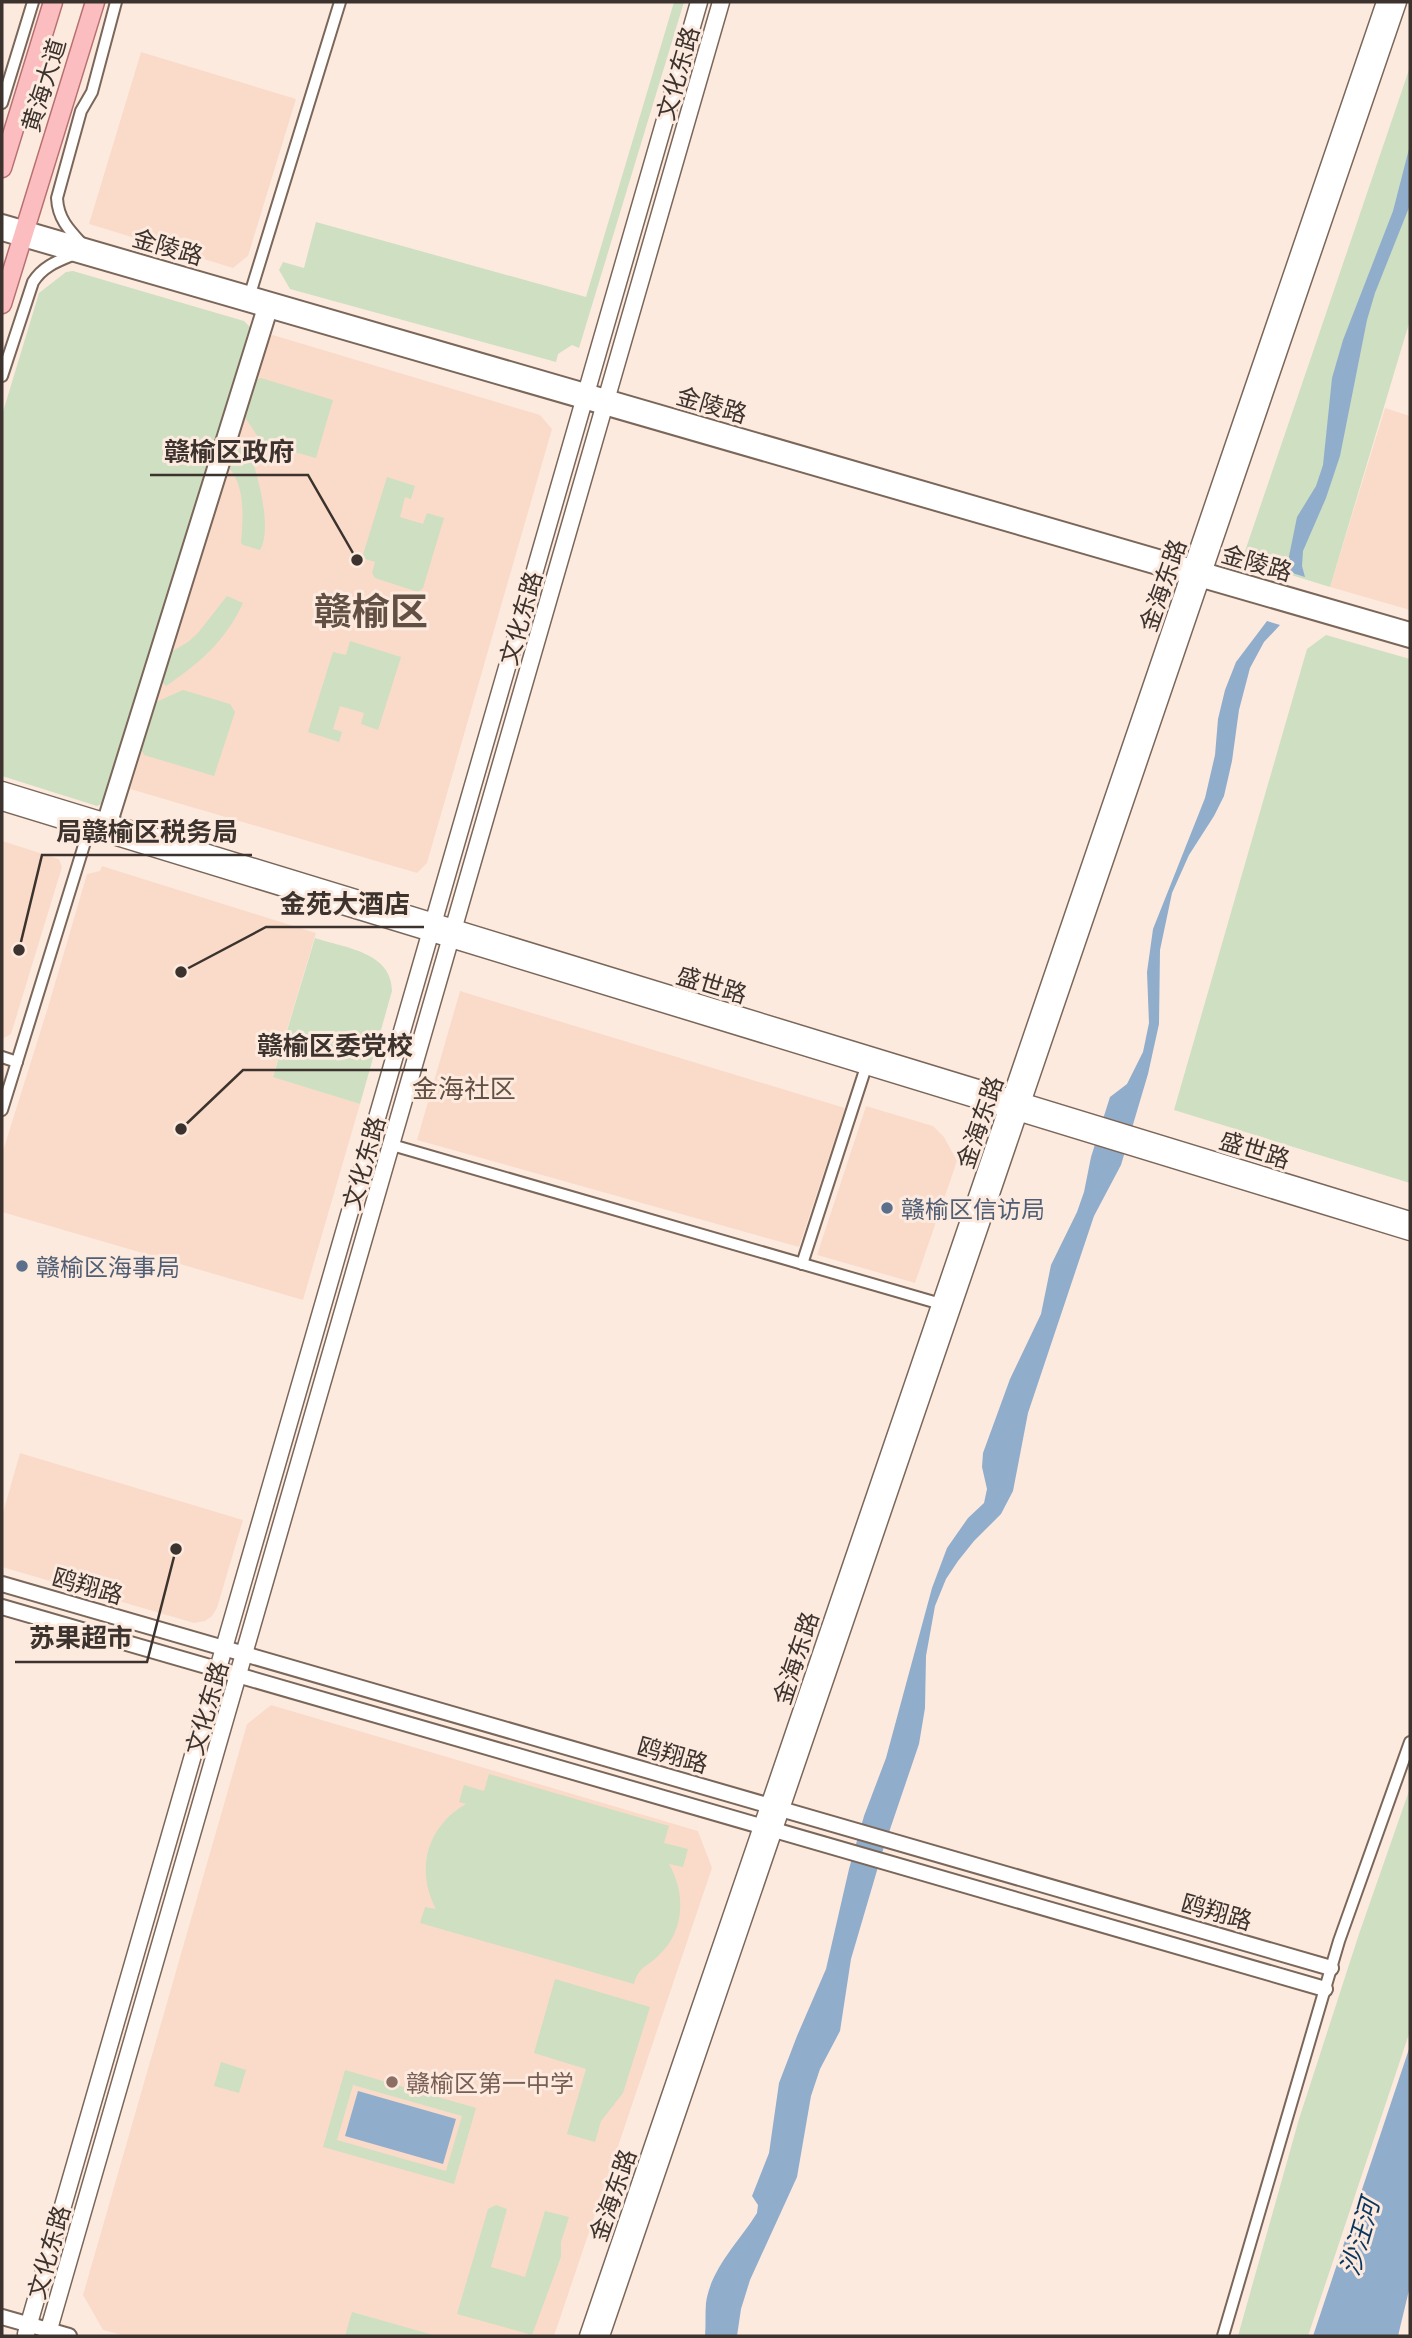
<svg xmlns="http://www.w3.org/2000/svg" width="1412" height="2338" font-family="'Noto Sans','Noto Sans SC',sans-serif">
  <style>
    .built { fill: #fadbc9 }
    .green { fill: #cedfc2; fill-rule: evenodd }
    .water { fill: #91adcc }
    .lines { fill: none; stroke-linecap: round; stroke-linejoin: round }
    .minor-casing { stroke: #7b675a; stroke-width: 14 }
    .tertiary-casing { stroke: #7b675a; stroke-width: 18 }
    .secondary-casing { stroke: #7b675a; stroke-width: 19 }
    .primary-casing { stroke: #b77071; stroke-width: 21 }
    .minor { stroke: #fff; stroke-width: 10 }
    .tertiary { stroke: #fff; stroke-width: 14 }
    .secondary { stroke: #fff; stroke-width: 16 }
    .primary { stroke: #fbbdbf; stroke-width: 18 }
    .service-dot { fill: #5c6f8a; stroke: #fdeadf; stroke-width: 2.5 }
    .education-dot { fill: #8d6e63; stroke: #fdeadf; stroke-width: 2.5 }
    .labels { text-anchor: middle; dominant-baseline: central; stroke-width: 6; stroke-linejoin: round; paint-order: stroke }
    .street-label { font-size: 24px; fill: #3c332e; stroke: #fdeadf }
    .service-label { font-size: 24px; fill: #4e5e75; stroke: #fdeadf; text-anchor: start }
    .education-label { font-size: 24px; fill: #785e54; stroke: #fdeadf; text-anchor: start }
    .neighbourhood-label { font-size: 26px; fill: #635044; stroke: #fdeadf }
    .water-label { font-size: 26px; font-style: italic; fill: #0b375f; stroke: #fdeadf }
    .town-label { font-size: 38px; font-weight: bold; fill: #635044; stroke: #fdeadf }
    .leader { fill: none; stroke: #3c332e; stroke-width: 2.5 }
    .callout-dot { fill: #3c332e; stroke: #fdeadf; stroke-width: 2.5 }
    .callout-label { font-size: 26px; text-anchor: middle; font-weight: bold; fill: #3c332e; stroke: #fdeadf; stroke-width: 6; stroke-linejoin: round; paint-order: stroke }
  </style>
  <rect width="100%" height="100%" fill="#fdeadf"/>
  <!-- built -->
  <g class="built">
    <path d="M 141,52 L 296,99 L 248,256 L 233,268 L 89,224 Z"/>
    <path d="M 273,335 L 540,415 L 552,429 L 427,863 L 417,873 L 130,789 L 269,336 Z"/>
    <path d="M 1385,408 L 1410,416 L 1410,610 L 1330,587 Z"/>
    <path d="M 2,841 L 59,859 L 62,867 L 11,1034 L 2,1039 Z"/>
    <path d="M 102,866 L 316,933 L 273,1076 L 360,1104 L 303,1300 L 2,1212 L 2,1154 L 48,1007 L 87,874 L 100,871 Z"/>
    <path d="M 460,991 L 845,1108 L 799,1247 L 417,1140 Z"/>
    <path d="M 866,1106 L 933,1126 L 944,1137 L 957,1161 L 915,1283 L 817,1255 Z"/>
    <path d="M 20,1453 L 243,1520 L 217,1608 L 212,1616 L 205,1621 L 194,1623 L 2,1567 L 2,1516 Z"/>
    <path d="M 271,1705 L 698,1831 L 712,1868 L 554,2336 L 126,2336 L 103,2330 L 83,2295 L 247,1724 Z"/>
  </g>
  <!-- green -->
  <g class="green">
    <path d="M 674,2 L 684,2 L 579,348 L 572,345 L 558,354 L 556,362 L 290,289 L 279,270 L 283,262 L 304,268 L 316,222 L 586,297 Z"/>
    <path d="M 1410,67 L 1410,320 L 1330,587 L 1242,560 Z"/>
    <path d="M 73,271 L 244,321 L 250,327 L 250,332 L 105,802 L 97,806 L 2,776 L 2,415 L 39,293 L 66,272 Z"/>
    <path d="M 261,378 L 333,400 L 316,458 L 262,443 L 244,416 L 255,380 Z"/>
    <path d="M 240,437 L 244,439 C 255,462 274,527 260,550 L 243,545 L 241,543 C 243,519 246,486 228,467 L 237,438 Z"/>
    <path d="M 387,477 L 415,486 L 411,499 L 405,497 L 400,517 L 423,524 L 427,513 L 444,518 L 423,588 L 418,592 L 375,578 L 372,573 L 375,562 L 362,558 Z"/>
    <path d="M 227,596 L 243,603 C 226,640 200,663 166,686 L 162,682 L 171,652 L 188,642 L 198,633 Z"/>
    <path d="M 1326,635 L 1410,659 L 1410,1183 L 1174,1110 L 1307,649 Z"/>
    <path d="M 350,641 L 401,657 L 378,730 L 361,724 L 364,713 L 340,706 L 333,729 L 342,732 L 339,742 L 308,732 L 333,652 L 346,655 Z"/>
    <path d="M 183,690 L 230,704 L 235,712 L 214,776 L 144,755 L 141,749 L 156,702 Z"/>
    <path d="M 315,938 C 345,948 392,952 392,991 L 360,1104 L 273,1077 Z"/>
    <path d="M 489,1774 L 669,1826 L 664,1843 L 688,1849 L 683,1867 L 669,1864 C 686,1894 685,1931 658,1956 C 646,1968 639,1966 634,1984 L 420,1923 L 425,1907 L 436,1909 C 415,1870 427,1826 466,1804 L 459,1802 L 464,1785 L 484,1791 Z"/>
    <path d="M 1410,1788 L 1410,2031 L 1308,2336 L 1238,2336 L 1299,2119 L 1359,1934 Z"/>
    <path d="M 555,1979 L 650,2007 L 623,2093 L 601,2121 L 595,2142 L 567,2134 L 586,2069 L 534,2053 Z"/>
    <path d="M 221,2062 L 246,2070 L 239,2093 L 214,2086 Z"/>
    <path d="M 345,2070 L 476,2108 L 454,2184 L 323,2147 ZM 353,2085 L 462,2116 L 446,2171 L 337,2140 Z"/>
    <path d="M 496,2205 L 507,2209 L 491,2267 L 525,2277 L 545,2211 L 569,2217 L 561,2242 L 561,2257 L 532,2335 L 457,2314 L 488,2209 Z"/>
    <path d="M 352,2312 L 437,2336 L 345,2336 Z"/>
  </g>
  <!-- water -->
  <g class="water">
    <path d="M 1410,145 L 1410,205 L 1375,293 L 1367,320 L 1340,456 L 1326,498 L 1303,551 L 1302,566 L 1305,577 L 1286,571 L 1297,517 L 1316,486 L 1323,465 L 1332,378 L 1343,340 L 1393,211 Z"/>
    <path d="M 1267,621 L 1280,625 L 1264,642 L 1250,668 L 1239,710 L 1232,761 L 1224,796 L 1214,816 L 1189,855 L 1172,893 L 1160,950 L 1159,1024 L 1148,1074 L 1121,1165 L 1094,1216 L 1028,1413 L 1013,1491 L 1001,1514 L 974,1541 L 958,1561 L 946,1579 L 935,1606 L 926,1656 L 925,1708 L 919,1744 L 883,1850 L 851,1959 L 840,2031 L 820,2069 L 811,2096 L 797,2177 L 750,2280 L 741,2309 L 737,2336 L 705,2336 C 706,2325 705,2314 706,2303 C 711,2268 739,2242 757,2213 L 758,2205 L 752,2196 L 769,2153 L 779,2083 L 797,2036 L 826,1969 L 849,1869 L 864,1816 L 886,1758 L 932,1588 L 947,1548 L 968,1518 L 984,1503 L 987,1489 L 982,1467 L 983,1453 L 1010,1379 L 1041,1314 L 1051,1265 L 1077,1212 L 1084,1192 L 1091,1157 L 1110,1097 L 1127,1084 L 1143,1052 L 1149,1023 L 1147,972 L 1153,929 L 1205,798 L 1215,755 L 1218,719 L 1225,690 L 1236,662 Z"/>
    <path d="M 1410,2046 L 1410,2286 L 1398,2336 L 1313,2336 Z"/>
    <path d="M 358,2091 L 456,2119 L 443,2164 L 345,2136 Z"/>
  </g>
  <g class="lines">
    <defs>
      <g id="minor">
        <path d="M 2,103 L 33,2"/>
        <path d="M 83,245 C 69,230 58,219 57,198 L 81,111 L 92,92 L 116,2"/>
        <path d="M 250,294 L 340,2"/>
        <path d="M 2,376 L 33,282 C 43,266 58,261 75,254"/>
        <path d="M 101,827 L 264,304"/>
        <path d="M 110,829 L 273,306"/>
        <path d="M 2,1057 L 17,1062"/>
        <path d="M 2,1110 L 89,829"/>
        <path d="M 392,1145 L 941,1304"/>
        <path d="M 802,1264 L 866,1067"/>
        <path d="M 1223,2336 L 1339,1941 L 1410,1742"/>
      </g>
      <g id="tertiary">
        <path d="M 2,222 L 1410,630"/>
        <path d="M 2,233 L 1410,640"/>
        <path d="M 2,1584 L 1331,1968"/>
        <path d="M 2,1607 L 1325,1989"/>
        <path d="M 2,2317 L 69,2336"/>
      </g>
      <g id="secondary">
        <path d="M 2,790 L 1410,1220"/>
        <path d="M 2,802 L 1410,1232"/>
        <path d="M 26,2334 L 699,2"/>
        <path d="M 47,2336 L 721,2"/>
        <path d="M 588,2336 L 1385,2"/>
        <path d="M 601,2336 L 1398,2"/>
      </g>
      <g id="primary">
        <path d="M 2,168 L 53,2"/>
        <path d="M 2,304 L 95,2"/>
      </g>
    </defs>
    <!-- minor casing -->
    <use href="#minor" class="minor-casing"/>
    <!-- tertiary casing -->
    <use href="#tertiary" class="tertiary-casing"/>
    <!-- secondary casing -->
    <use href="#secondary" class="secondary-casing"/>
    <!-- primary casing -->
    <use href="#primary" class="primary-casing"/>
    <!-- minor -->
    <use href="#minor" class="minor"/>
    <!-- tertiary -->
    <use href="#tertiary" class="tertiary"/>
    <!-- secondary -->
    <use href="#secondary" class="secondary"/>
    <!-- primary -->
    <use href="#primary" class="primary"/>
  </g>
  <!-- markers -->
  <g class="service-dot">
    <circle cx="887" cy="1208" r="7"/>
    <circle cx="22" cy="1266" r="7"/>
  </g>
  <circle class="education-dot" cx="392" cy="2082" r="7"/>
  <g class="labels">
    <!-- street labels -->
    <g class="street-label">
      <text transform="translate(677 73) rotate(-74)">文化东路</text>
      <text transform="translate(43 85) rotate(-73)">黄海大道</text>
      <text transform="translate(168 246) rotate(16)">金陵路</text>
      <text transform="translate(712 404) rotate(16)">金陵路</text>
      <text transform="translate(1257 562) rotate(16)">金陵路</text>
      <text transform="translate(1162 585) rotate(-71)">金海东路</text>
      <text transform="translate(520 618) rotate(-74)">文化东路</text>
      <text transform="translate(712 984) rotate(17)">盛世路</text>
      <text transform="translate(979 1122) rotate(-71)">金海东路</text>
      <text transform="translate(1255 1149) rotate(17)">盛世路</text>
      <text transform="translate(363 1163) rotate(-74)">文化东路</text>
      <text transform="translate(88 1585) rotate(16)">鸥翔路</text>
      <text transform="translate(795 1658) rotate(-72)">金海东路</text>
      <text transform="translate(206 1708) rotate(-74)">文化东路</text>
      <text transform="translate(673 1754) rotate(16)">鸥翔路</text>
      <text transform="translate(1217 1911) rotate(16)">鸥翔路</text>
      <text transform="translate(612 2195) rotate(-71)">金海东路</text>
      <text transform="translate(48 2252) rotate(-74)">文化东路</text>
    </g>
    <!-- service labels -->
    <g class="service-label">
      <text x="901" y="1208">赣榆区信访局</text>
      <text x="36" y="1266">赣榆区海事局</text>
    </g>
    <!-- education labels -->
    <g class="education-label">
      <text x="406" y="2082">赣榆区第一中学</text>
    </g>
    <!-- neighbourhood labels -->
    <g class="neighbourhood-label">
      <text x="464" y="1088">金海社区</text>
    </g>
    <!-- water labels -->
    <g class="water-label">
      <text transform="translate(1359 2237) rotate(-74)">沙汪河</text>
    </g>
    <!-- town labels -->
    <g class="town-label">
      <text x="371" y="610">赣榆区</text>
    </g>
  </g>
  <!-- callouts -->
  <path class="leader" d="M357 560L308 475H150M19 950L42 855H252M181 972L266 927H424M181 1129L243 1070H427M176 1549L147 1662H15"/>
  <g class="callout-dot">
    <circle cx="357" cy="560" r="7"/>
    <circle cx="19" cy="950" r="7"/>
    <circle cx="181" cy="972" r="7"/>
    <circle cx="181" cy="1129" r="7"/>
    <circle cx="176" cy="1549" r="7"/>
  </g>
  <g class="callout-label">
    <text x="229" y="461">赣榆区政府</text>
    <text x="147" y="841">局赣榆区税务局</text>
    <text x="345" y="913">金苑大酒店</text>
    <text x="335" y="1055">赣榆区委党校</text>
    <text x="81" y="1647">苏果超市</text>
  </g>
  <!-- border -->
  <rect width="1412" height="2338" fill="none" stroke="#3c332e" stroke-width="7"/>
</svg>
